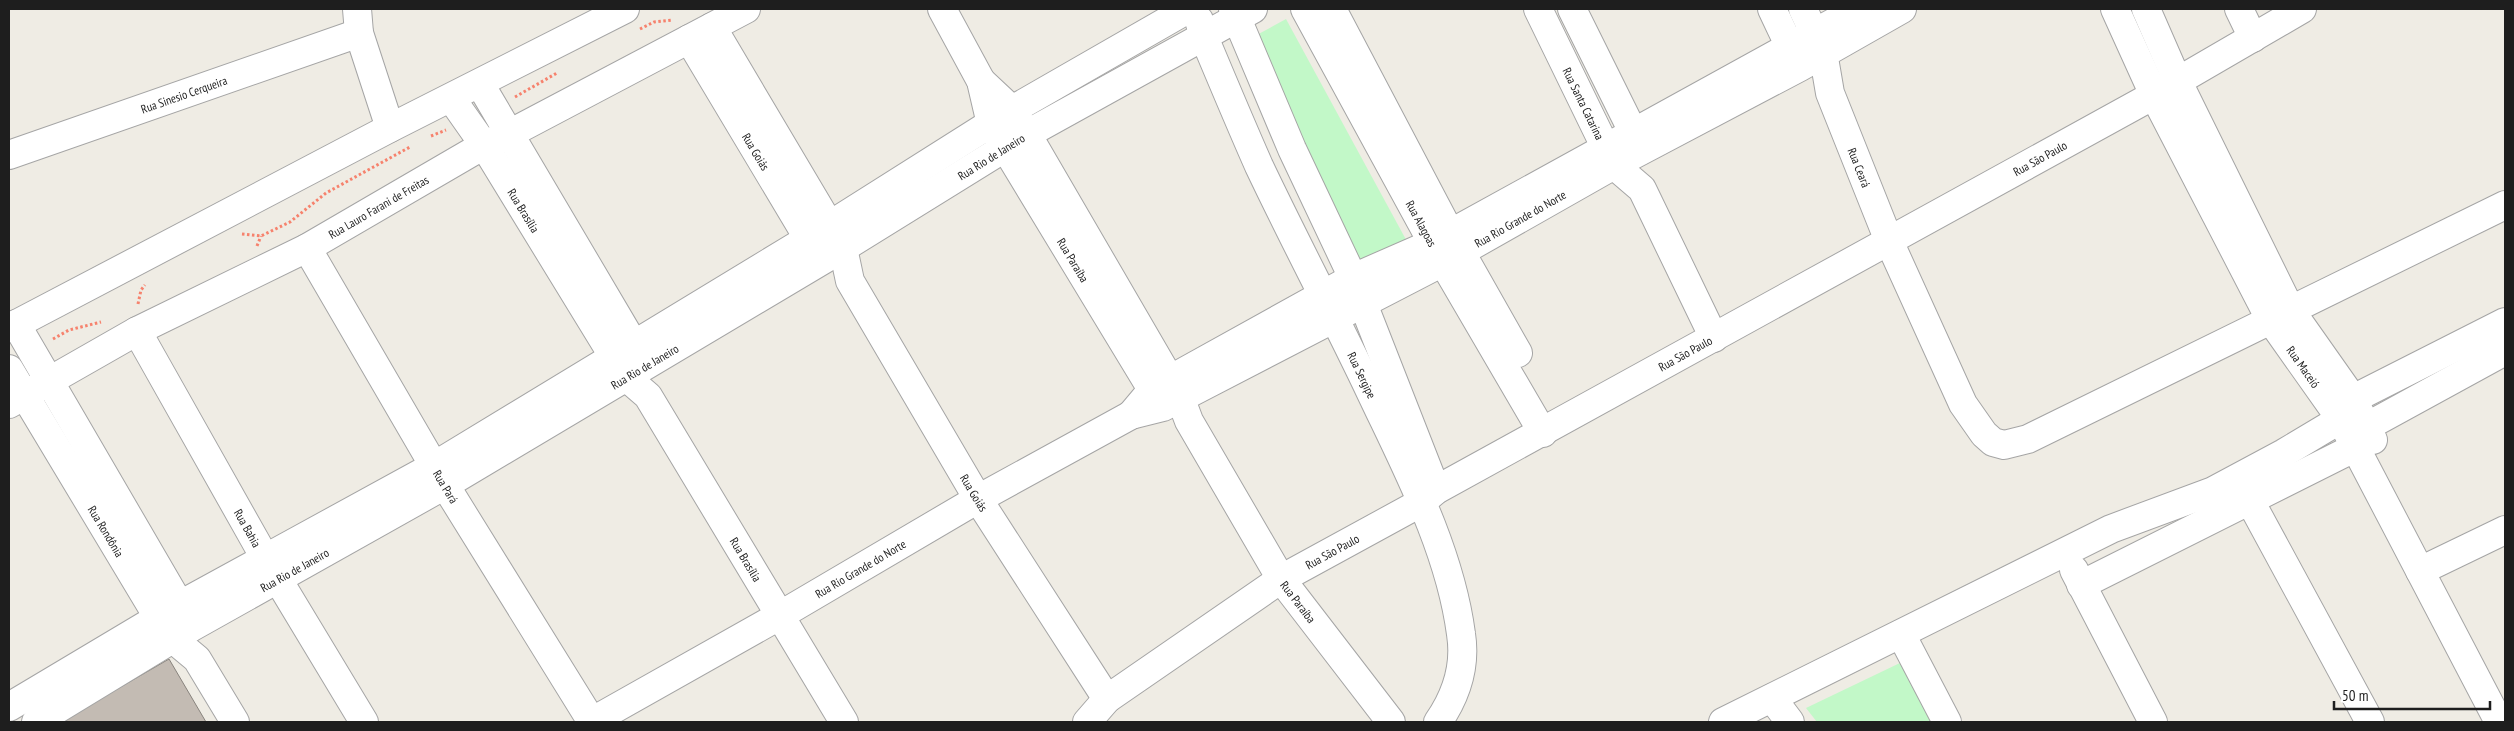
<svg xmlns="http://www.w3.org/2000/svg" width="2514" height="731" font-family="'PT Sans Narrow',sans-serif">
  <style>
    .park { fill: #c2f8c8 }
    .building { fill: #c3bbb3; stroke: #88837d }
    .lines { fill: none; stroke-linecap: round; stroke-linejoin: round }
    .minor-casing { stroke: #a5a5a5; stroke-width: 30 }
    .path { stroke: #f6826d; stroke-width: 3; stroke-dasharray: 2.5 2.5; stroke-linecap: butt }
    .minor { stroke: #fff; stroke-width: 28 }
    .labels { text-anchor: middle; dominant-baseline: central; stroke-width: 4; stroke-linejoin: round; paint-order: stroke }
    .street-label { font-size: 12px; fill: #1e1e1e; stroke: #fff }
  </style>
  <rect width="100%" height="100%" fill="#efece4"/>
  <!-- park -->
  <g class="park">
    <path d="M 1286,19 L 1410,247 L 1362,269 L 1253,37 Z"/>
    <path d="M 1902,662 L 1933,722 L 1817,722 L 1806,708 Z"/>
  </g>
  <!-- building -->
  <path class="building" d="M 169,659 L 206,722 L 60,722 Z"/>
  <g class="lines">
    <defs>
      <g id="minor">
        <path d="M 357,9 L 359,33 L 390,128"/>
        <path id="s1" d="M 942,9 L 981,81 L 991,124 L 1162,406"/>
        <path d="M 1233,9 L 1292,149 L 1353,278 L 1436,490"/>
        <path id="s2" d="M 1305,9 L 1443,262 L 1543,433"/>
        <path d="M 1332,9 L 1450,233 L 1518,353"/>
        <path id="s3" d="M 1538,9 L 1614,165 L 1642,189 L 1714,338"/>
        <path d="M 1572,9 L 1641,148"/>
        <path d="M 1772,9 L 1797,62"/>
        <path id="s4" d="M 1803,9 L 1823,52 L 1830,93 L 1889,241 L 1963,404 L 1984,434 L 1993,442 L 2004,445 L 2028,439 L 2505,205"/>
        <path id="s5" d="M 2115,9 L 2154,95 L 2270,319 L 2340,418 L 2499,722"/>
        <path d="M 2146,9 L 2177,80 L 2291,311 L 2353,399 L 2373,440"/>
        <path d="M 2239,9 L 2253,38"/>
        <path id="s6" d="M 1199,20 L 1204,37 C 1222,80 1240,123 1259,166 C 1295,242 1335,317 1371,393 C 1407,469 1450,550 1461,634 C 1466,666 1456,696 1438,722"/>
        <path id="s7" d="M 712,27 L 843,248 L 850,281 L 978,499 L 1107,699"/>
        <path id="s8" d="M 689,39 L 817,253"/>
        <path id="s9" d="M 981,81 L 1012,110 L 1027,134 L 1180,397 L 1189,421 L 1281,579 L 1391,722"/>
        <path d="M 480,84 L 643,360"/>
        <path id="s10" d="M 451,98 L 484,145 L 626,377 L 648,396 L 844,722"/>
        <path id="s11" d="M 9,155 L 359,33"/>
        <path id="s12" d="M 307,248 L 445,485 L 592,722"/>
        <path d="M 16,324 L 189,621"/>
        <path d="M 9,328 L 390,128 L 625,9"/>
        <path id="s13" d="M 137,331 L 265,558 L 364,722"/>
        <path id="s14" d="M 9,369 L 158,617 L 173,639 L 197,659 L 235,722"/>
        <path d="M 2353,399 L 2505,322"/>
        <path id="s15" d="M 9,404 L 137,331 L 307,248 L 484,145 L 509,134 L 746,9"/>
        <path d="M 1131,415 L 1152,390 L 1169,380 L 1353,278 L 1433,243 L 1858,9"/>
        <path d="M 2366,427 L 2505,351"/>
        <path d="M 2242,486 L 2370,722"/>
        <path d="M 2074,570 L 2153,722"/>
        <path d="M 2420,571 L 2505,530"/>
        <path d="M 2081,585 L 2372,439"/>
        <path d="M 1901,634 L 1947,722"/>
        <path d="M 1772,698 L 1790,722"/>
        <path d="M 9,707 L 180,605 L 434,466 L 808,239 L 1012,110 L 1188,9"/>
        <path id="s16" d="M 36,722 L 192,627 L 445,485 L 843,248 L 1027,134 L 1253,9"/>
        <path id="s17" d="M 591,722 L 779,616 L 978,499 L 1131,415 L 1163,407 L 1443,262 L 1614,165 L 1800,67 L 1902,9"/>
        <path id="s18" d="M 1087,722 L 1107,699 L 1281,579 L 1422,502 L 1436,490 L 2154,95 L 2302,9"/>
        <path d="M 1723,722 L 2111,529 L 2213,491 L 2284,453 L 2356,410"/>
      </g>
    </defs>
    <!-- minor casing -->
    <use href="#minor" class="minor-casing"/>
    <!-- path -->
    <g class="path">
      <path d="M 640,29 L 654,22 L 672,20"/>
      <path d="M 515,97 L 557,73"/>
      <path d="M 431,136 L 446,130"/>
      <path d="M 242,234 L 261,236 L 290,222 L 326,193 L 410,147"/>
      <path d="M 257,246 L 261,236"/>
      <path d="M 138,304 L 141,290 L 145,285"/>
      <path d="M 53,339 L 69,330 L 101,322"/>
    </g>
    <!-- minor -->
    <use href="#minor" class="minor"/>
  </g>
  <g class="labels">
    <!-- street labels -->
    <g class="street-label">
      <text stroke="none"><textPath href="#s11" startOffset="185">Rua Sinesio Cerqueira</textPath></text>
      <text stroke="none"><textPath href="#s3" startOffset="105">Rua Santa Catarina</textPath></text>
      <text stroke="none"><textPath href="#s8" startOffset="131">Rua Goiás</textPath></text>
      <text stroke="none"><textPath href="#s16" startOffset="1110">Rua Rio de Janeiro</textPath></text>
      <text stroke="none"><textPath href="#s18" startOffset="1110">Rua São Paulo</textPath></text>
      <text stroke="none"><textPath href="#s4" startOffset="169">Rua Ceará</textPath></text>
      <text stroke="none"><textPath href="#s15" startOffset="419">Rua Lauro Farani de Freitas</textPath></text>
      <text stroke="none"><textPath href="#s10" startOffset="134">Rua Brasília</textPath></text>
      <text stroke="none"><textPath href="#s17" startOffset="1058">Rua Rio Grande do Norte</textPath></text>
      <text stroke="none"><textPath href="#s2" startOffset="244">Rua Alagoas</textPath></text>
      <text stroke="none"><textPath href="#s1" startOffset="285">Rua Paraíba</textPath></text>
      <text stroke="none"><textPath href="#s18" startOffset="705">Rua São Paulo</textPath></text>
      <text stroke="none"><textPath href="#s16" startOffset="705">Rua Rio de Janeiro</textPath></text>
      <text stroke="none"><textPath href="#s5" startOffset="405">Rua Maceió</textPath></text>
      <text stroke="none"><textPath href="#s6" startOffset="391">Rua Sergipe</textPath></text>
      <text stroke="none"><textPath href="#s12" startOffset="276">Rua Pará</textPath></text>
      <text stroke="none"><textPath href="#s7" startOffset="536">Rua Goiás</textPath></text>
      <text stroke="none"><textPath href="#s13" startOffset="226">Rua Bahia</textPath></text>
      <text stroke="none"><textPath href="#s14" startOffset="189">Rua Rondônia</textPath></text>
      <text stroke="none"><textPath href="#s18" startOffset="300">Rua São Paulo</textPath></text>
      <text stroke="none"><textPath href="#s10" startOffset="549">Rua Brasília</textPath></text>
      <text stroke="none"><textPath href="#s17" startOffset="310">Rua Rio Grande do Norte</textPath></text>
      <text stroke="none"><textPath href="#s16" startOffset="300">Rua Rio de Janeiro</textPath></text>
      <text stroke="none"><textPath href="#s9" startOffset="612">Rua Paraíba</textPath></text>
    </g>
  </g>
  <!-- border -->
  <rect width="2514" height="731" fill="none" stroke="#1e1e1e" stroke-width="20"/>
  <!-- scale -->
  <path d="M2334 701v8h156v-8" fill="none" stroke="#1e1e1e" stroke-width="2.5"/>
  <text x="2342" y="701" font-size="15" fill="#1e1e1e" stroke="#ffffff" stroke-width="4" paint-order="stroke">50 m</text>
</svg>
